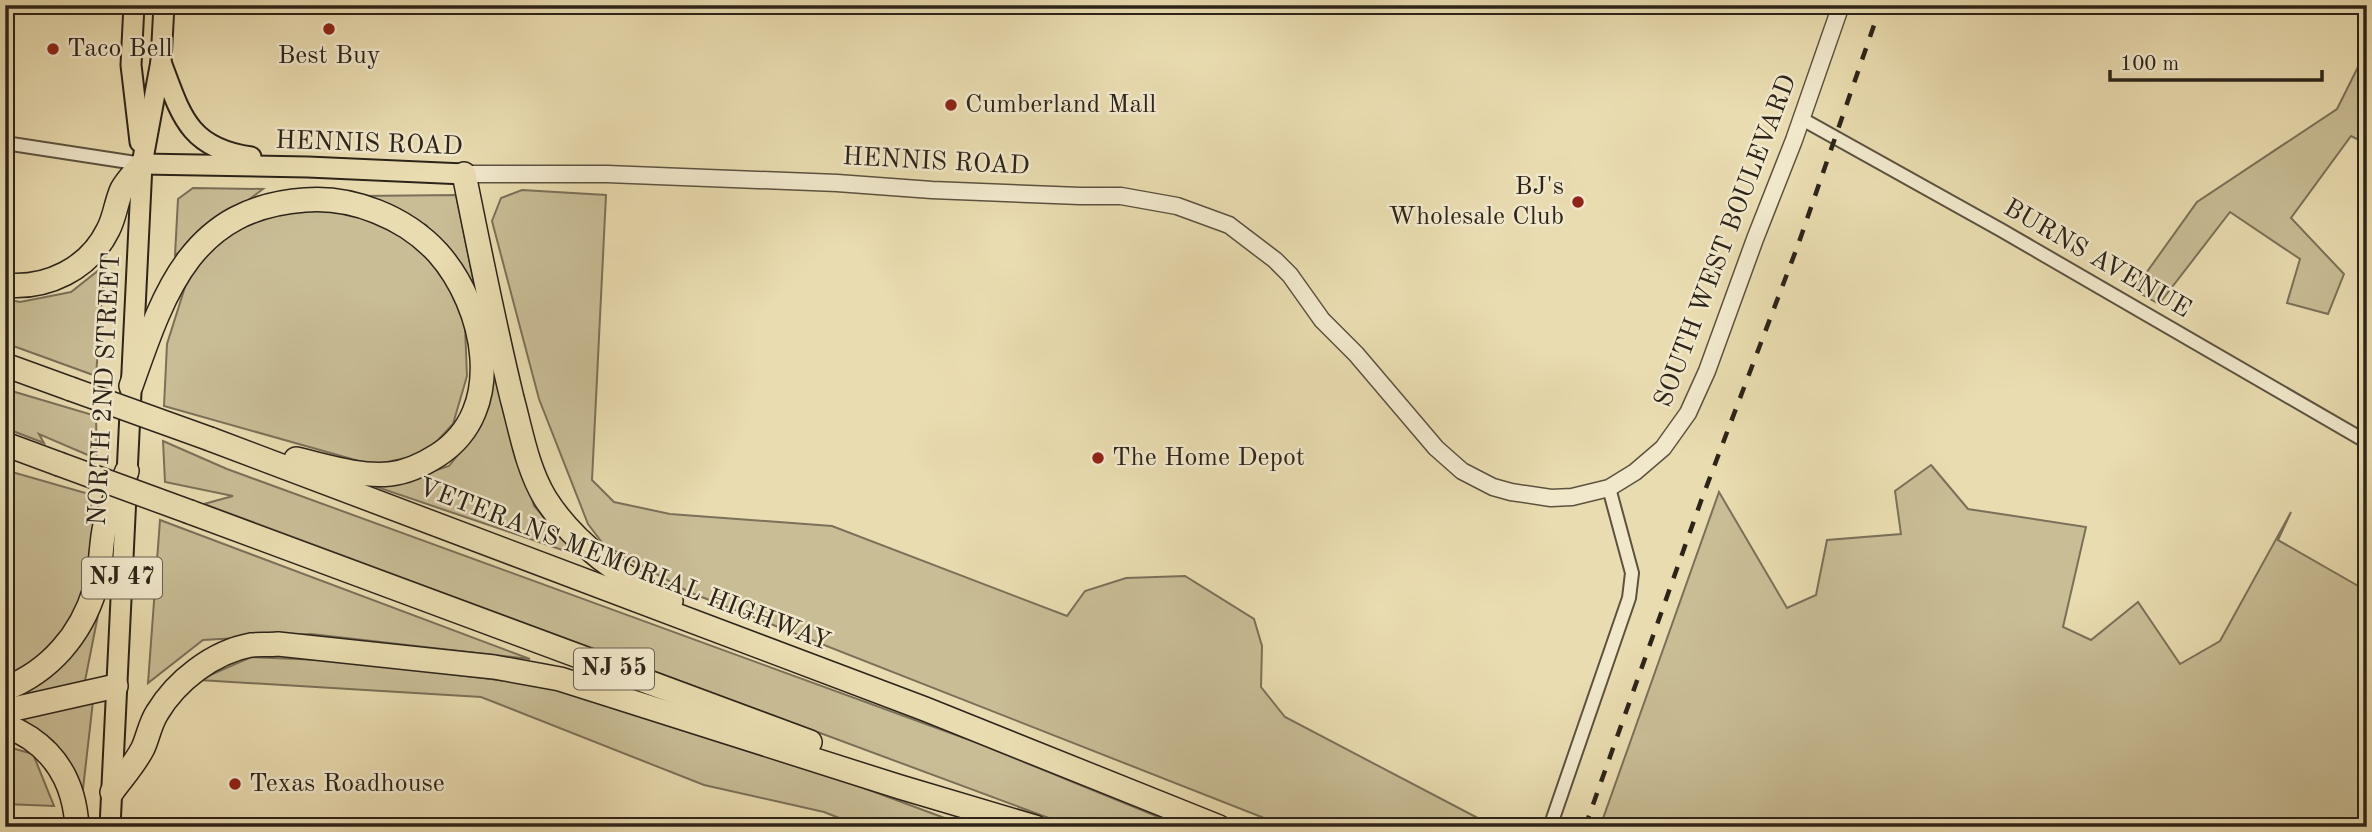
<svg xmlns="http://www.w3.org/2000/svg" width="2372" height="832" font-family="'Old Standard TT',serif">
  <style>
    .green { fill: #c9bd96; stroke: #7b7058; stroke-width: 2 }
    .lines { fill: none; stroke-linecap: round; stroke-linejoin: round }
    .minor-casing { stroke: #5c523f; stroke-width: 16 }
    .tertiary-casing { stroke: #5c523f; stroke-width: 19 }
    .primary-casing { stroke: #2d2419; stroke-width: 23 }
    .motorway-casing { stroke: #2d2419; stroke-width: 26 }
    .minor { stroke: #f1e8cc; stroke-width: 12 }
    .tertiary { stroke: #f1e8cc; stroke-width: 16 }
    .primary { stroke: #e9dcb0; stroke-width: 19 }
    .motorway { stroke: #e9dcb0; stroke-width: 23 }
    .rail { stroke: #2d2419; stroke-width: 4.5; stroke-dasharray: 12 12; stroke-linecap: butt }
    .motorway-bridge-casing { stroke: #2d2419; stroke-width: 26; stroke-linecap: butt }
    .motorway-bridge { stroke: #e9dcb0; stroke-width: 23 }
    .poi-dot { fill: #8f2418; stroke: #f1e8cc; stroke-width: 2.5 }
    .labels { text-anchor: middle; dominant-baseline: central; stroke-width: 5; stroke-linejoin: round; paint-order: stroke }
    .shield { fill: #f1e8cc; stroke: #685f4f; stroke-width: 2 }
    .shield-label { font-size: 24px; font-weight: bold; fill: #2d2419 }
    .poi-label { font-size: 26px; fill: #2d2419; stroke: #f1e8cc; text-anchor: start }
    .street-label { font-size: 26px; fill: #2d2419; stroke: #f1e8cc }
  </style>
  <rect width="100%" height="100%" fill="#e9dcb0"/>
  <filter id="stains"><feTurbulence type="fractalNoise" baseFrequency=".00286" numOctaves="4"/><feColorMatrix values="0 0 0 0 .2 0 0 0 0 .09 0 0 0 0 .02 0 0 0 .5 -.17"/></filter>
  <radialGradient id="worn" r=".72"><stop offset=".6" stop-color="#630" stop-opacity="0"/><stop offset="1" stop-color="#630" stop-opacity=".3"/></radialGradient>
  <!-- green -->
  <g class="green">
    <path d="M 2367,49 L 2367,144 L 2351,136 L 2291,218 L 2344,274 L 2328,314 L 2287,303 L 2300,259 L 2230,212 L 2159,304 L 2134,290 L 2197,202 L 2337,109 Z"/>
    <path d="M 193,188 L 263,189 L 175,255 L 178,199 Z"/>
    <path d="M 522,190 L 606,195 L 592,480 L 614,502 L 670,514 L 832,526 L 1067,616 L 1085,591 L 1126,578 L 1185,576 L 1254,619 L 1262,646 L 1261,687 L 1285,717 L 1495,827 L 1287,827 L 689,592 L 604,545 L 588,524 L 539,399 L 492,221 L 501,198 Z"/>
    <path d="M 456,195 L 475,288 L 426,225 L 359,196 Z"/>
    <path d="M 339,208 L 420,244 L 452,282 L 465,327 L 467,376 L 453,424 L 425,454 L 373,465 L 164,406 L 167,344 L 191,268 L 224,237 L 276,211 Z"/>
    <path d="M 104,266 L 96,376 L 5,343 L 5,299 L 20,302 L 71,292 Z"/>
    <path d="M 496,363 L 534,506 L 580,556 L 374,486 L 413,478 L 449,466 L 481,426 Z"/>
    <path d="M 5,389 L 96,416 L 97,459 L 39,434 L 44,443 L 5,428 Z"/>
    <path d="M 163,441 L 227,469 L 975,742 L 1183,827 L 1073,827 L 204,504 L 233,496 L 165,482 Z"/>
    <path d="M 1931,465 L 1968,509 L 2086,527 L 2063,627 L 2091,640 L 2138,602 L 2180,664 L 2220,641 L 2291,512 L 2278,540 L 2367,591 L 2367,827 L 1600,827 L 1719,492 L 1787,608 L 1816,595 L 1827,540 L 1901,534 L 1895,491 Z"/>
    <path d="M 5,470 L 89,494 L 94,521 L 81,611 L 37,658 L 5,677 Z"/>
    <path d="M 160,520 L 530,659 L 311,634 L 203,640 L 148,683 Z"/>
    <path d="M 98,615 L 85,681 L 18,699 L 61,667 Z"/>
    <path d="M 251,657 L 346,661 L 538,685 L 628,706 L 853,784 L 969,827 L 862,827 L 824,812 L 704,785 L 481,697 L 199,680 Z"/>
    <path d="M 93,701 L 83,789 L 53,741 L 22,719 Z"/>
    <path d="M 5,746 L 33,754 L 54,806 L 5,804 Z"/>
  </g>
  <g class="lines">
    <defs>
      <g id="minor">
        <path d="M 1802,119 L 2001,230 L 2367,442"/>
        <path d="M 5,143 L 142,164"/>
        <path d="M 1550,827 L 1629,598 L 1632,573 L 1609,488"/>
      </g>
      <path id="tertiary" d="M 464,174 L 607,174 L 837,183 L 932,190 L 1080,196 L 1121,196 L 1177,206 L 1229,225 L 1275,260 L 1290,275 L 1322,320 L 1356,354 L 1436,448 L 1462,471 L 1493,487 L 1511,492 L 1551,498 L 1572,497 L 1609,488 L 1635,472 L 1663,448 L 1688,413 L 1707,371 L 1755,239 L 1794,140 L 1841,5"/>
      <g id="primary">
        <path d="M 134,5 L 131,65 L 140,142"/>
        <path d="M 161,62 C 181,115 188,148 251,157"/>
        <path d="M 142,164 L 308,167 L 464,174"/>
        <path d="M 110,827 L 142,164 L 161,61 L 164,5"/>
      </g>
      <g id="motorway">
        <path d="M 464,174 C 479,249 494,324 512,398 C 521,431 527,468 545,498 C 574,544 623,579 671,601"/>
        <path d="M 5,285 C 47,289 89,269 108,230 C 115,217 116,202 122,189 C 127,180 136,171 142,164"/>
        <path d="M 5,365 L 71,389"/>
        <path d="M 131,386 C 164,292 191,208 305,200 C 352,196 405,217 438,253 C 485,306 508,410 438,455 C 424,464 408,472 390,474 C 359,477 326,466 296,459"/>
        <path d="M 210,439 L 925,709 L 1219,827"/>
        <path d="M 5,444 L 59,464"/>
        <path d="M 190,512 L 810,742"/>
        <path d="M 5,689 C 50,671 81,635 95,589 C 102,569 100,546 105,525 C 110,507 120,488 127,471"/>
        <path d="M 5,711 L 116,686"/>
        <path d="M 5,726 C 15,728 21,733 30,738 C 61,759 75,790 77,827"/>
        <path d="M 112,792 C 122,778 135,764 143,748 C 148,737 150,724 157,713 C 176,681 213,652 251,645 C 259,644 269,645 278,644 L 494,667 L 560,679 L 900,787 L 1035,827"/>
      </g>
    </defs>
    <!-- minor casing -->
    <use href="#minor" class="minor-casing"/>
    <!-- tertiary casing -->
    <use href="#tertiary" class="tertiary-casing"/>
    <!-- primary casing -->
    <use href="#primary" class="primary-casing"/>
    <!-- motorway casing -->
    <use href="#motorway" class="motorway-casing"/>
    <!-- minor -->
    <use href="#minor" class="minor"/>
    <!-- tertiary -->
    <use href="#tertiary" class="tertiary"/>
    <!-- primary -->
    <use href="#primary" class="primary"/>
    <!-- motorway -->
    <use href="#motorway" class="motorway"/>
    <!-- rail -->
    <path class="rail" d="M 1585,827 L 1701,501 L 1798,245 L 1881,5"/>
    <defs>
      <g id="motorway-bridge">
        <path d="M 71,389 L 210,439"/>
        <path d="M 59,464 L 190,512"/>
      </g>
    </defs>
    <!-- motorway-bridge casing -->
    <use href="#motorway-bridge" class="motorway-bridge-casing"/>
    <!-- motorway-bridge -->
    <use href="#motorway-bridge" class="motorway-bridge"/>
  </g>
  <!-- markers -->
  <g class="poi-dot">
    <circle cx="329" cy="29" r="7"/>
    <circle cx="53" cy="49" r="7"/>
    <circle cx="951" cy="105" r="7"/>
    <circle cx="1578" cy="202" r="7"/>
    <circle cx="1098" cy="458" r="7"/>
    <circle cx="235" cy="784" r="7"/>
  </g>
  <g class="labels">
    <!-- shield labels -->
    <g class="shield">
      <rect x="82" y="557.5" width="80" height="41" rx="5"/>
      <rect x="574" y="648.5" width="80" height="41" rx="5"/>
    </g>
    <g class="shield-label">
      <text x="122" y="578">NJ 47</text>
      <text x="614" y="669">NJ 55</text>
    </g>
    <!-- poi labels -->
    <g class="poi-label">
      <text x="67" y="49">Taco Bell</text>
      <text x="329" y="56" text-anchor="middle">Best Buy</text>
      <text x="965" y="105">Cumberland Mall</text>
      <text x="1564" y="187" text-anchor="end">BJ's<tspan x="1564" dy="30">Wholesale Club</tspan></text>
      <text x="1112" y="458">The Home Depot</text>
      <text x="249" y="784">Texas Roadhouse</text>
    </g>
    <!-- street labels -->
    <g class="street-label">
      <text transform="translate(369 144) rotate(2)">HENNIS ROAD</text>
      <text transform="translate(936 162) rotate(3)">HENNIS ROAD</text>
      <text transform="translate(1726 241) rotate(-69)">SOUTH WEST BOULEVARD</text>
      <text transform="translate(2097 259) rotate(30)">BURNS AVENUE</text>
      <text transform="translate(105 389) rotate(-87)">NORTH 2ND STREET</text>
      <text transform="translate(624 565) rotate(21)">VETERANS MEMORIAL HIGHWAY</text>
    </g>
  </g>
  <!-- margin -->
  <rect width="2372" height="832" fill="none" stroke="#e9dcb0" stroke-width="28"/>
  <rect x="7" y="7" width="2358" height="818" fill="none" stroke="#2d2419" stroke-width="3.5"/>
  <rect x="14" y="14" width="2344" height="804" fill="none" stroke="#2d2419" stroke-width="2"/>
  <!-- scale -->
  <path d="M2110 70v10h212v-10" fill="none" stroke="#2d2419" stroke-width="3.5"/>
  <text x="2120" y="70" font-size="21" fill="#2d2419" stroke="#f1e8cc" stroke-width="5" paint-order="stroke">100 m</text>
  <rect width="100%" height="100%" filter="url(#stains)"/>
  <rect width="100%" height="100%" fill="url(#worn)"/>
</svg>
